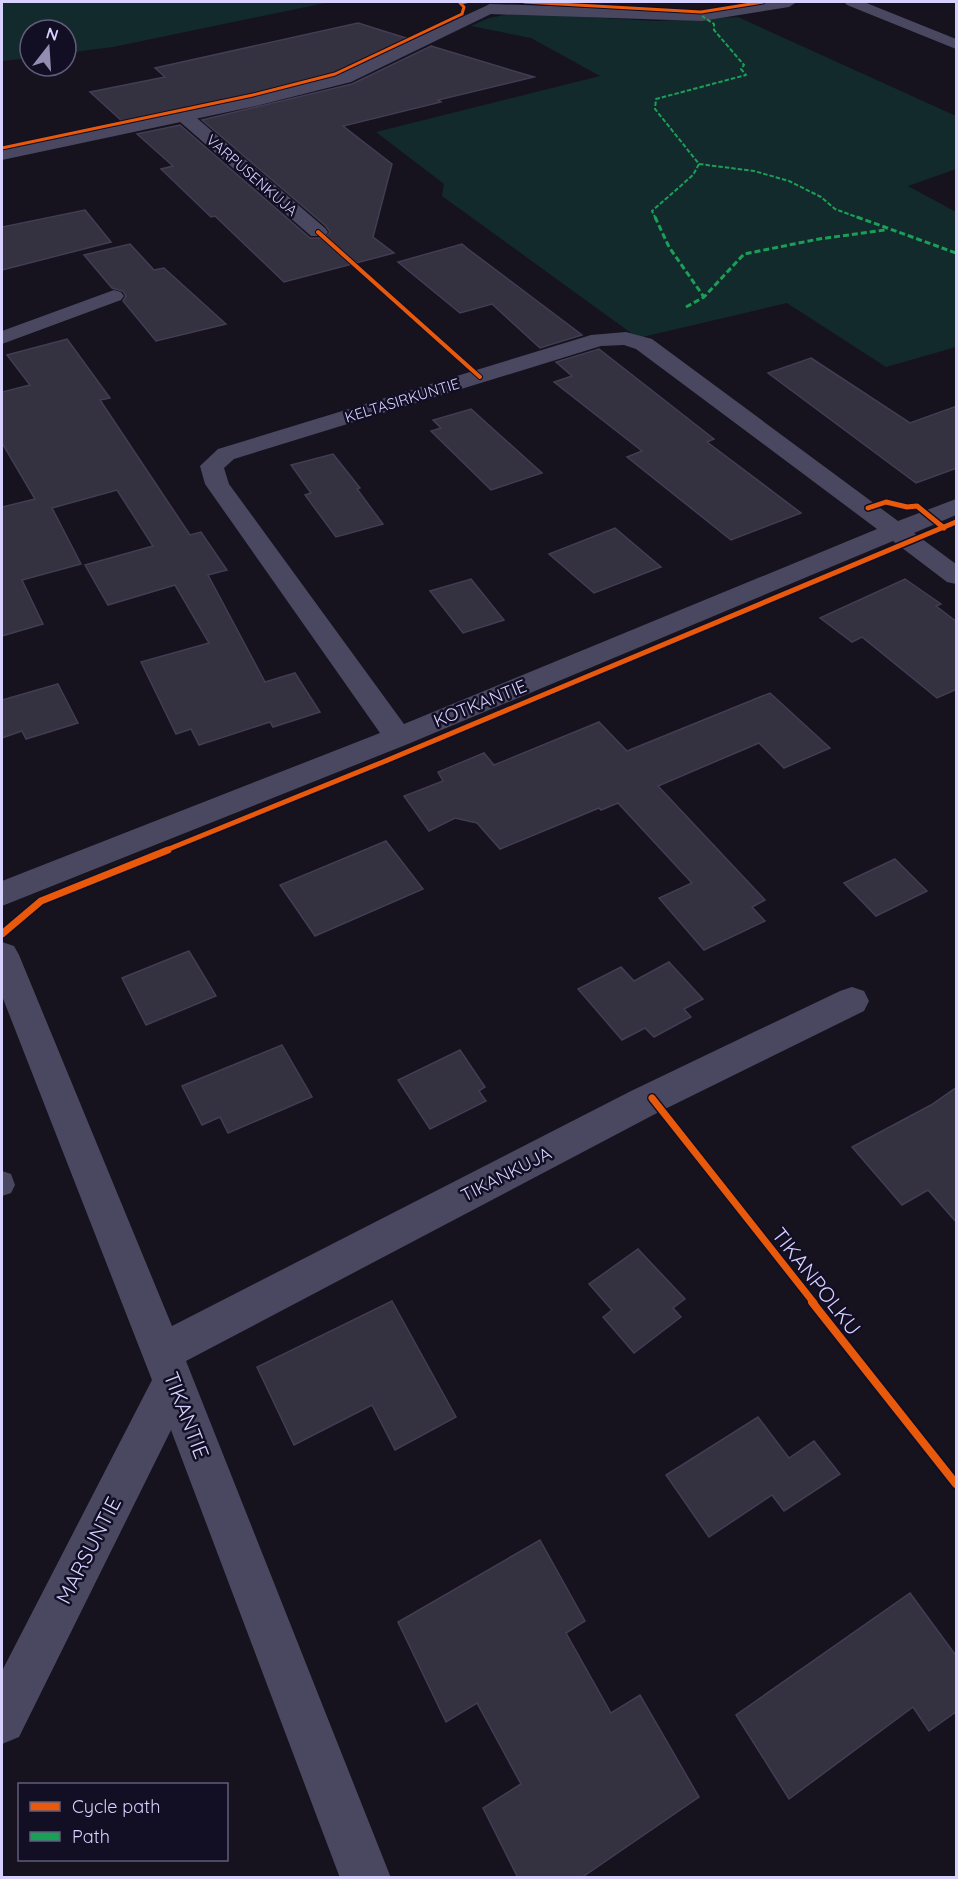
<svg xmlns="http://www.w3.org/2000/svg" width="958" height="1879" font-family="Quicksand,sans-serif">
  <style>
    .green { fill: #122a2b }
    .building { fill: #343141; stroke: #423d53; stroke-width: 1.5 }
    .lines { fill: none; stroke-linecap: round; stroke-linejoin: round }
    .service { fill: #494860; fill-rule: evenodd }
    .minor { fill: #494860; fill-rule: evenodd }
    .tertiary { fill: #494860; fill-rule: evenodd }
    .quiet-far1 { stroke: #1a9f57; stroke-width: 2; stroke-dasharray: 4.5 2; stroke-linecap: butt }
    .quiet { stroke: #1a9f57; stroke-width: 3; stroke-dasharray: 6 3; stroke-linecap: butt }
    .cycleway-far4-casing { stroke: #120e24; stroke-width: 5 }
    .cycleway-far3-casing { stroke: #120e24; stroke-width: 6 }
    .cycleway-far2-casing { stroke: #120e24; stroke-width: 8 }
    .cycleway-far1-casing { stroke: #120e24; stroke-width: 10 }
    .cycleway-casing { stroke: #120e24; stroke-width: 12 }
    .cycleway-far4 { stroke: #e8590c; stroke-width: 3 }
    .cycleway-far3 { stroke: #e8590c; stroke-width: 4 }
    .cycleway-far2 { stroke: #e8590c; stroke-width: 5 }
    .cycleway-far1 { stroke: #e8590c; stroke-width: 7 }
    .cycleway { stroke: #e8590c; stroke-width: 8 }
    .labels { text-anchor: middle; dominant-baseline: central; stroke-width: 5; stroke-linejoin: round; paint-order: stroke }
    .far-street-label { font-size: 15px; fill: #d7d1ff; stroke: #120e24 }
    .street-label { font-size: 18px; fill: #d7d1ff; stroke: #120e24 }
    .near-street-label { font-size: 21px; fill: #d7d1ff; stroke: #120e24 }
  </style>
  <rect width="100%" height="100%" fill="#16131f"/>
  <!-- green -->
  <g class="green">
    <path d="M 2,2 L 330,2 L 113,47 L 66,53 L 66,30 L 30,30 L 30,58 L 2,61 Z"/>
    <path d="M 515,13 L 656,21 L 738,17 L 956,116 L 956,169 L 908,186 L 956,212 L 956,347 L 886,367 L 787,303 L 638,338 L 442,196 L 444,184 L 376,132 L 600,76 L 531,38 L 471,26 L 489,18 Z"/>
  </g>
  <!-- building -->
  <g class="building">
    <path d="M 358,23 L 409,39 L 338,72 L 254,94 L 123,122 L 90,92 L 165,77 L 155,68 Z"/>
    <path d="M 431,46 L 534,77 L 438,100 L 441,102 L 343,126 L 392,164 L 373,237 L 394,253 L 284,282 L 215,216 L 211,217 L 161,169 L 173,166 L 137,134 L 180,125 L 310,238 L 325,238 L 330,232 L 326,226 L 202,120 L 352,84 Z"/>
    <path d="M 85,210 L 111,242 L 2,270 L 2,227 Z"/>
    <path d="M 130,244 L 154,270 L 164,268 L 226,324 L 156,341 L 123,301 L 126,296 L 123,291 L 112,288 L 84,255 Z"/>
    <path d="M 462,244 L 468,249 L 582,335 L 540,348 L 492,304 L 460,313 L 398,262 Z"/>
    <path d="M 67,339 L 110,398 L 100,400 L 190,535 L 201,532 L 227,570 L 208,575 L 265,682 L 295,673 L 320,712 L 273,727 L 270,722 L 199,745 L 191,729 L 176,734 L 141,662 L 209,643 L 175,585 L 108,605 L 85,565 L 153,546 L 117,490 L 52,508 L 81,564 L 22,580 L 43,624 L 2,636 L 2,507 L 35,499 L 2,443 L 2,392 L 30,385 L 7,355 Z"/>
    <path d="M 599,349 L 714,439 L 707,442 L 801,513 L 731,540 L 627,457 L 642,451 L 554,382 L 572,376 L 556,362 Z"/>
    <path d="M 811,358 L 910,423 L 957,406 L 957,468 L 916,483 L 768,373 Z"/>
    <path d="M 471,409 L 542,473 L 491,490 L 431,431 L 441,428 L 433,420 Z"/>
    <path d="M 333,454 L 360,488 L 357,489 L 383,524 L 336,537 L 305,495 L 311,493 L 291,465 Z"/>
    <path d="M 615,528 L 661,567 L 594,593 L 549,554 Z"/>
    <path d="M 471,579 L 504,620 L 463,633 L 430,591 Z"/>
    <path d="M 905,579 L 941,604 L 936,606 L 957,622 L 957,689 L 937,698 L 862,637 L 852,642 L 820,618 Z"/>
    <path d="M 58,684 L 78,723 L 26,739 L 22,731 L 2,738 L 2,700 Z"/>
    <path d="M 770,693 L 830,748 L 784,768 L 759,743 L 658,786 L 765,900 L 752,907 L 765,921 L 704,950 L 659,898 L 692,883 L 618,803 L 601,810 L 599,808 L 500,849 L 477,823 L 455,818 L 429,831 L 404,796 L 443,781 L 438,772 L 484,753 L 494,765 L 599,722 L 627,751 Z"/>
    <path d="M 386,841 L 423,889 L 315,936 L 280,885 Z"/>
    <path d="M 895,859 L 927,891 L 876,916 L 844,883 Z"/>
    <path d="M 189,951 L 216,996 L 146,1025 L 122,978 Z"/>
    <path d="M 669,962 L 703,999 L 684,1009 L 691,1017 L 654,1037 L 645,1028 L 622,1040 L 578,989 L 621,967 L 634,981 Z"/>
    <path d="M 282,1045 L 312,1097 L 228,1133 L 220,1117 L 202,1125 L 182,1086 Z"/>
    <path d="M 460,1050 L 485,1087 L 479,1091 L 486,1101 L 430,1129 L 398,1080 Z"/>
    <path d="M 957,1087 L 957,1223 L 928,1190 L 902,1205 L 852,1147 L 931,1105 Z"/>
    <path d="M 638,1249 L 685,1299 L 673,1308 L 681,1317 L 634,1353 L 603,1317 L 612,1310 L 589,1284 Z"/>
    <path d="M 392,1301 L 456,1417 L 395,1450 L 372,1405 L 294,1445 L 257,1367 Z"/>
    <path d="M 758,1417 L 789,1458 L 814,1441 L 840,1474 L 784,1511 L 772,1495 L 709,1537 L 666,1475 Z"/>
    <path d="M 540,1540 L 585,1621 L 566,1633 L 611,1713 L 640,1695 L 699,1797 L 581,1878 L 518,1878 L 483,1808 L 521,1784 L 477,1703 L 446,1722 L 398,1622 Z"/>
    <path d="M 910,1593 L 957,1657 L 957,1711 L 929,1731 L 913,1707 L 789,1799 L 736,1715 Z"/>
  </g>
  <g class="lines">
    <!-- service -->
    <path class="service" d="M 2,1171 L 11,1174 L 15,1185 L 11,1193 L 2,1196 Z"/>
    <!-- minor -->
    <g class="minor">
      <path d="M 764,2 L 797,2 L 789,7 L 702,21 L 490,14 L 482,9 L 490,4 L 702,11 Z"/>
      <path d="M 844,2 L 864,2 L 956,39 L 956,49 L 847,5 Z"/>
      <path d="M 185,112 L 191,113 L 325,228 L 328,232 L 325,236 L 311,236 L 179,121 L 176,117 L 179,113 Z"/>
      <path d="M 114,290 L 121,292 L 124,296 L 121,300 L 2,344 L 2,331 Z"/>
      <path d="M 626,332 L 652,339 L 898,521 L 956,499 L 956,515 L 914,533 L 956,564 L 956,584 L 947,582 L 893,541 L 408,744 L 2,906 L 2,881 L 380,733 L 205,484 L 200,466 L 218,449 L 591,335 ZM 624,345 L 636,349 L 877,529 L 404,724 L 229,484 L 224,468 L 234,459 L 601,346 Z"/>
      <path d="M 2,942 L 14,946 L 19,955 L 172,1326 L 631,1091 L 840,991 L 852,987 L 864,991 L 869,1001 L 864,1011 L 657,1113 L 186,1361 L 391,1878 L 340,1878 L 171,1430 L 19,1737 L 2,1744 L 2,1671 L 152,1380 L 2,996 Z"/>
    </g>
    <!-- tertiary -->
    <path class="tertiary" d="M 490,4 L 498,9 L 495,12 L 351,82 L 256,106 L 2,160 L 2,150 L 255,96 L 339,74 Z"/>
    <!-- quiet-far1 -->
    <g class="quiet-far1">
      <path d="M 699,164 L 754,171 L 789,181 L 821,197 L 835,209 L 862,219"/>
      <path d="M 656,219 L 652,211 L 693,175 L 699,164 L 655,109 L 656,99 L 746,75 L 741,69 L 744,65 L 714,30 L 714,24 L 702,16"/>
    </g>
    <!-- quiet -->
    <g class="quiet">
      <path d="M 655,217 L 669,247 L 704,297"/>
      <path d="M 857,217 L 956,253"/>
      <path d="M 686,307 L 704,297 L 744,254 L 819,239 L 885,230"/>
    </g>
    <defs>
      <g id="cycleway-far4">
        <path d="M 524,2 L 701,12 L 763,2"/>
        <path d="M 2,148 L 253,95 L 335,74 L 462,14 L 464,7 L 460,3 L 466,2"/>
      </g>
      <path id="cycleway-far3" d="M 318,232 L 480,377"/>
      <g id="cycleway-far2">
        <path d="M 868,508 L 886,502 L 907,507 L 917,506 L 944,528"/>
        <path d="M 164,851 L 383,762 L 956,522"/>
      </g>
      <g id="cycleway-far1">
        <path d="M 2,934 L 41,901 L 168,850"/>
        <path d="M 652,1098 L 814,1303"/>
      </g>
      <path id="cycleway" d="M 812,1302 L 956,1484"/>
    </defs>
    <!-- cycleway-far4 casing -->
    <use href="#cycleway-far4" class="cycleway-far4-casing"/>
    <!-- cycleway-far3 casing -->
    <use href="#cycleway-far3" class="cycleway-far3-casing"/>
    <!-- cycleway-far2 casing -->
    <use href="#cycleway-far2" class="cycleway-far2-casing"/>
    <!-- cycleway-far1 casing -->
    <use href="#cycleway-far1" class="cycleway-far1-casing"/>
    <!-- cycleway casing -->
    <use href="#cycleway" class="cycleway-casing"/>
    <!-- cycleway-far4 -->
    <use href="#cycleway-far4" class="cycleway-far4"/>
    <!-- cycleway-far3 -->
    <use href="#cycleway-far3" class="cycleway-far3"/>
    <!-- cycleway-far2 -->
    <use href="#cycleway-far2" class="cycleway-far2"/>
    <!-- cycleway-far1 -->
    <use href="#cycleway-far1" class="cycleway-far1"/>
    <!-- cycleway -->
    <use href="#cycleway" class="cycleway"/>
  </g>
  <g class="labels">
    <!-- far-street labels -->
    <g class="far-street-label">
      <text transform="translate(252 175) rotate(41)">VARPUSENKUJA</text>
      <text transform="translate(402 400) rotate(-17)">KELTASIRKUNTIE</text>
    </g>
    <!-- street labels -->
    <g class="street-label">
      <text transform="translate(480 703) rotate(-22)">KOTKANTIE</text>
      <text transform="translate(506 1174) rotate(-27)">TIKANKUJA</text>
    </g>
    <!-- near-street labels -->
    <g class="near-street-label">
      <text transform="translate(817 1281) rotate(52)">TIKANPOLKU</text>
      <text transform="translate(187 1415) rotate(69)">TIKANTIE</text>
      <text transform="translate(88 1550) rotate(-63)">MARSUNTIE</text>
    </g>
  </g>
  <!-- border -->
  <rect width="958" height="1879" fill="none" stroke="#d7d1ff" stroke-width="6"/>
  <!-- legend -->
  <rect x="18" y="1783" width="210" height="78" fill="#120e24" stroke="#615c7c" stroke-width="1.5"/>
  <rect x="30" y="1802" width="30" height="9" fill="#e8590c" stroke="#615c7c" stroke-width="1.5"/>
  <text x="72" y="1813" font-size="18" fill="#d7d1ff">Cycle path</text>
  <rect x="30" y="1832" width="30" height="9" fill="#1a9f57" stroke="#615c7c" stroke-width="1.5"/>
  <text x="72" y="1843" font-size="18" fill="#d7d1ff">Path</text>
  <!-- north arrow -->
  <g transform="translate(48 48) rotate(17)"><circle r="28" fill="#120e24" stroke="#615c7c" stroke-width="1.5"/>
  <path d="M0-4.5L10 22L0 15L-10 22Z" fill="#938eb1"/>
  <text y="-9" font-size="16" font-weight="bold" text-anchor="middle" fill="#d7d1ff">N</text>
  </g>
</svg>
